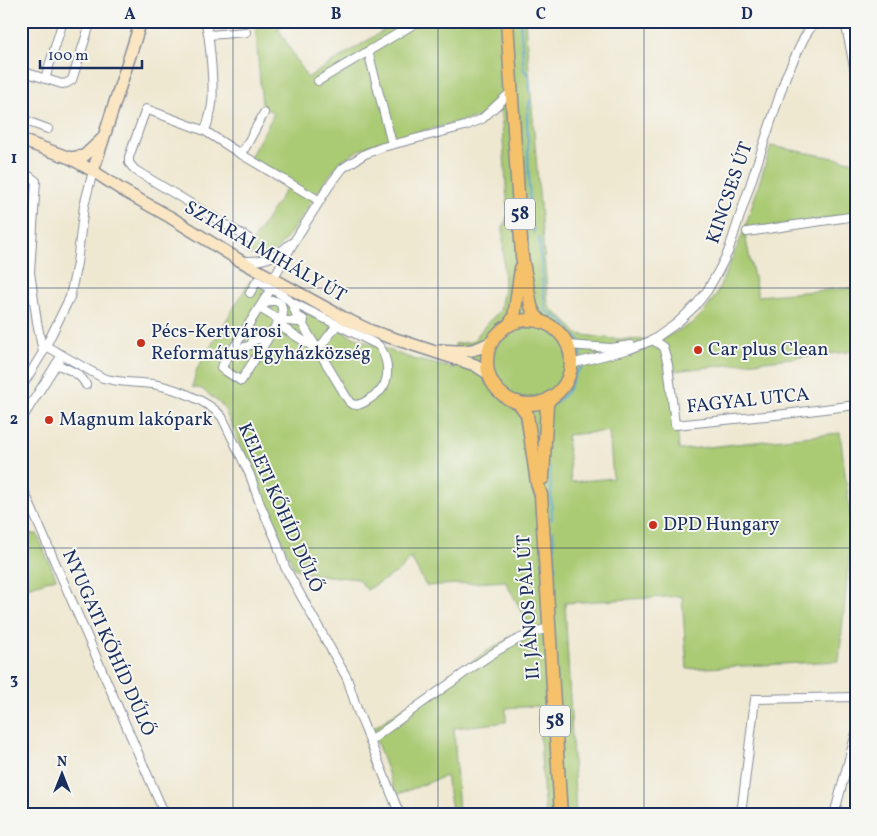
<svg xmlns="http://www.w3.org/2000/svg" width="877" height="836" font-family="Vollkorn,serif">
  <style>
    .green { fill: #aaca73; stroke: #627c68; fill-rule: evenodd }
    .lines { fill: none; stroke-linecap: round; stroke-linejoin: round }
    .stream { stroke: #5aa4d2; stroke-width: 2 }
    .street-casing { stroke: #858c98; stroke-width: 10 }
    .secondary-casing { stroke: #858c98; stroke-width: 14 }
    .primary-casing { stroke: #858c98; stroke-width: 15 }
    .street { stroke: #fff; stroke-width: 8 }
    .secondary { stroke: #fbe6c4; stroke-width: 11 }
    .primary { stroke: #f5c16b; stroke-width: 12 }
    .grid { fill: none; stroke: #1b2f5e; stroke-width: 1; stroke-opacity: 0.55 }
    .poi-dot { fill: #c8321e; stroke: #f6f6f2; stroke-width: 2 }
    .labels { text-anchor: middle; dominant-baseline: central; stroke-width: 4; stroke-linejoin: round; paint-order: stroke }
    .shield { fill: #f6f6f2; stroke: #5d6b8a; stroke-width: 1 }
    .shield-label { font-size: 18px; font-weight: bold; fill: #1b2f5e }
    .street-label { font-size: 19px; fill: #1b2f5e; stroke: #f6f6f2 }
    .poi-label { font-size: 19px; fill: #1b2f5e; stroke: #f6f6f2; text-anchor: start }
    .neatline { fill: none; stroke: #1b2f5e; stroke-width: 2 }
    .grid-label { font-size: 16px; text-anchor: middle; font-weight: bold; fill: #1b2f5e }
  </style>
  <rect width="100%" height="100%" fill="#f6f6f2"/>
  <filter id="ink" filterUnits="userSpaceOnUse"><feTurbulence type="fractalNoise" baseFrequency=".02" numOctaves="2"/><feDisplacementMap in="SourceGraphic" scale="10" xChannelSelector="R" yChannelSelector="G"/><feConvolveMatrix kernelMatrix="1 2 1 2 8 2 1 2 1" color-interpolation-filters="sRGB"/></filter>
  <filter id="wash" filterUnits="userSpaceOnUse"><feTurbulence type="fractalNoise" baseFrequency=".0096" numOctaves="4" result="noise"/><feDisplacementMap in="SourceGraphic" scale="20" xChannelSelector="R" yChannelSelector="G"/><feGaussianBlur stdDeviation="1.12" result="paint"/><feColorMatrix in="noise" values="0 0 0 0 0 0 0 0 0 0 0 0 0 0 0 0 0 1.4 0 .05"/><feComposite in="paint" operator="in"/></filter>
  <g filter="url(#wash)">
    <rect width="100%" height="100%" fill="#efe8d1"/>
    <!-- green -->
    <g class="green">
      <path d="M 248,21 L 289,21 L 278,28 L 307,78 L 399,21 L 525,21 L 548,304 L 551,309 L 565,320 L 577,334 L 613,339 L 660,340 L 693,323 L 705,311 L 716,295 L 744,231 L 771,146 L 856,162 L 856,214 L 744,231 L 758,296 L 851,288 L 856,307 L 856,351 L 673,371 L 679,450 L 840,433 L 852,529 L 839,661 L 687,669 L 682,596 L 565,603 L 576,815 L 545,815 L 538,706 L 506,708 L 506,722 L 454,728 L 459,815 L 453,815 L 446,776 L 396,795 L 372,729 L 486,652 L 530,626 L 505,581 L 426,586 L 411,558 L 399,571 L 367,590 L 358,579 L 311,574 L 294,568 L 245,455 L 223,406 L 202,389 L 192,387 L 197,369 L 250,281 L 353,337 L 413,359 L 453,368 L 455,344 L 472,342 L 489,321 L 500,311 L 504,288 L 503,228 L 508,214 L 501,111 L 376,143 C 363,148 349,154 339,164 C 320,182 287,249 268,255 C 261,257 250,255 245,253 L 288,186 L 248,161 L 274,114 L 262,105 L 255,23 ZM 609,431 L 613,478 L 571,482 L 567,435 Z"/>
      <path d="M 21,204 L 29,205 L 23,295 L 21,295 Z"/>
      <path d="M 21,534 L 37,534 L 56,578 L 21,589 Z"/>
    </g>
    <g class="lines">
      <!-- stream -->
      <g class="stream">
        <path d="M 520,21 L 524,70 L 529,76 L 530,93"/>
        <path d="M 530,100 L 527,116 L 530,219 L 534,232"/>
        <path d="M 539,238 L 545,310 L 564,322 L 573,336 L 580,340 L 580,342"/>
        <path d="M 580,350 L 581,357"/>
        <path d="M 554,404 L 567,392 L 576,373 L 581,368 L 581,365"/>
        <path d="M 550,468 L 552,520"/>
        <path d="M 553,530 L 555,569"/>
      </g>
    </g>
  </g>
  <g filter="url(#ink)">
    <g class="lines">
      <defs>
        <g id="street">
          <path d="M 205,21 C 210,34 214,89 212,104 C 211,113 208,122 205,131"/>
          <path d="M 845,21 L 856,77"/>
          <path d="M 209,35 L 246,32"/>
          <path d="M 368,51 L 392,144"/>
          <path d="M 21,71 L 62,84 L 67,83 L 72,80 L 91,21"/>
          <path d="M 45,79 L 63,21"/>
          <path d="M 318,81 L 419,21"/>
          <path d="M 21,119 L 48,129"/>
          <path d="M 239,153 L 320,201"/>
          <path d="M 21,170 L 36,181 L 30,272 L 37,322 L 43,352"/>
          <path d="M 747,232 L 856,216"/>
          <path d="M 248,238 L 135,170 L 129,163 L 129,157 L 146,109 L 205,131 L 239,153 L 245,148 L 264,113"/>
          <path d="M 244,261 C 264,262 275,257 290,244"/>
          <path d="M 273,279 L 295,240 L 329,186 L 343,168 L 365,154 L 383,147 L 465,126 L 482,119 L 512,91"/>
          <path d="M 250,293 L 257,281 C 269,288 282,293 291,302 L 378,345 C 388,356 391,378 381,390 C 377,394 372,397 368,400 C 362,404 356,407 350,403 L 318,350 L 277,324 L 241,381 L 221,368 L 271,289"/>
          <path d="M 270,301 L 276,301 L 281,304 L 283,314 L 280,320 L 259,308 Z"/>
          <path d="M 291,302 L 298,319 L 301,318 L 304,320 L 303,325 L 318,350 L 337,325"/>
          <path d="M 278,322 L 280,320 L 298,322"/>
          <path d="M 653,340 L 663,347 L 668,364 L 675,425 L 785,414 L 856,405"/>
          <path d="M 567,345 L 611,348 L 631,345"/>
          <path d="M 46,346 L 103,378 C 120,383 136,382 153,384 C 174,388 208,400 222,417 L 250,475 L 260,504 L 276,540 L 285,567 L 347,678 L 357,709 L 400,815"/>
          <path d="M 232,351 L 251,345 L 253,340 L 267,338"/>
          <path d="M 56,364 C 67,369 81,373 86,385"/>
          <path d="M 569,372 L 575,363 L 630,349 L 653,340 L 677,323 L 696,305 L 707,291 L 719,270 L 728,252 L 786,76 L 804,38 L 815,21"/>
          <path d="M 21,388 L 43,352 L 70,297 L 77,263 L 84,206 L 93,171"/>
          <path d="M 21,420 L 62,355"/>
          <path d="M 21,484 L 165,815"/>
          <path d="M 370,742 L 374,738 C 400,719 426,700 452,682 C 481,661 514,636 549,628"/>
          <path d="M 741,815 L 755,699 L 856,697"/>
          <path d="M 834,815 L 856,733"/>
        </g>
        <g id="secondary">
          <path d="M 21,140 L 70,158 L 93,171 L 122,190 L 170,217 L 239,260 L 344,318 L 371,331 L 475,365 L 489,374"/>
          <path d="M 70,158 L 84,156 L 101,140"/>
          <path d="M 93,171 L 141,21"/>
          <path d="M 440,350 C 463,352 473,353 493,341"/>
        </g>
        <g id="primary">
          <path d="M 507,21 L 522,256 L 531,306 L 535,315 L 541,322"/>
          <circle cx="529" cy="362" r="42"/>
          <path d="M 509,325 L 514,317 L 521,268"/>
          <path d="M 518,402 L 527,414 L 537,483 L 541,495 L 561,815"/>
          <path d="M 543,478 L 547,404 L 551,397"/>
        </g>
      </defs>
      <!-- street casing -->
      <use href="#street" class="street-casing"/>
      <!-- secondary casing -->
      <use href="#secondary" class="secondary-casing"/>
      <!-- primary casing -->
      <use href="#primary" class="primary-casing"/>
      <!-- street -->
      <use href="#street" class="street"/>
      <!-- secondary -->
      <use href="#secondary" class="secondary"/>
      <!-- primary -->
      <use href="#primary" class="primary"/>
    </g>
  </g>
  <!-- grid -->
  <path class="grid" d="M 233,21 L 233,815M 438,21 L 438,815M 644,21 L 644,815M 21,288 L 856,288M 21,548 L 856,548"/>
  <!-- markers -->
  <g class="poi-dot">
    <circle cx="141" cy="343" r="5"/>
    <circle cx="698" cy="350" r="5"/>
    <circle cx="49" cy="420" r="5"/>
    <circle cx="653" cy="525" r="5"/>
  </g>
  <g class="labels">
    <!-- shield labels -->
    <g class="shield">
      <rect x="505" y="198.5" width="30" height="31" rx="4"/>
      <rect x="540" y="705.5" width="30" height="31" rx="4"/>
    </g>
    <g class="shield-label">
      <text x="520" y="214">58</text>
      <text x="555" y="721">58</text>
    </g>
    <!-- street labels -->
    <g class="street-label">
      <text transform="translate(730 193) rotate(-71)">KINCSES ÚT</text>
      <text transform="translate(265 252) rotate(30)">SZTÁRAI MIHÁLY ÚT</text>
      <text transform="translate(748 401) rotate(-6)">FAGYAL UTCA</text>
      <text transform="translate(280 508) rotate(66)">KELETI KŐHÍD DŰLŐ</text>
      <text transform="translate(529 607) rotate(-94)">II. JÁNOS PÁL ÚT</text>
      <text transform="translate(108 643) rotate(66)">NYUGATI KŐHÍD DŰLŐ</text>
    </g>
    <!-- poi labels -->
    <g class="poi-label">
      <text x="151" y="332">Pécs-Kertvárosi<tspan x="151" dy="22">Református Egyházközség</tspan></text>
      <text x="708" y="350">Car plus Clean</text>
      <text x="59" y="420">Magnum lakópark</text>
      <text x="663" y="525">DPD Hungary</text>
    </g>
  </g>
  <!-- margin -->
  <rect width="877" height="836" fill="none" stroke="#f6f6f2" stroke-width="55"/>
  <!-- north arrow -->
  <g transform="translate(62 774)" stroke="#f6f6f2" stroke-width="4" paint-order="stroke">
  <path d="M0-4L9 19L0 12L-9 19Z" fill="#1b2f5e"/>
  <text y="-8" font-size="14" font-weight="bold" text-anchor="middle" fill="#1b2f5e">N</text>
  </g>
  <!-- scale -->
  <path d="M40 60v8h102v-8" fill="none" stroke="#1b2f5e" stroke-width="2.5"/>
  <text x="48" y="60" font-size="15" fill="#1b2f5e" stroke="#f6f6f2" stroke-width="4" paint-order="stroke">100 m</text>
  <rect x="28" y="28" width="822" height="780" class="neatline"/>
  <g class="grid-label">
    <text x="130" y="19">A</text>
    <text x="336" y="19">B</text>
    <text x="541" y="19">C</text>
    <text x="747" y="19">D</text>
    <text x="14" y="163">1</text>
    <text x="14" y="424">2</text>
    <text x="14" y="684">3</text>
  </g>
</svg>
